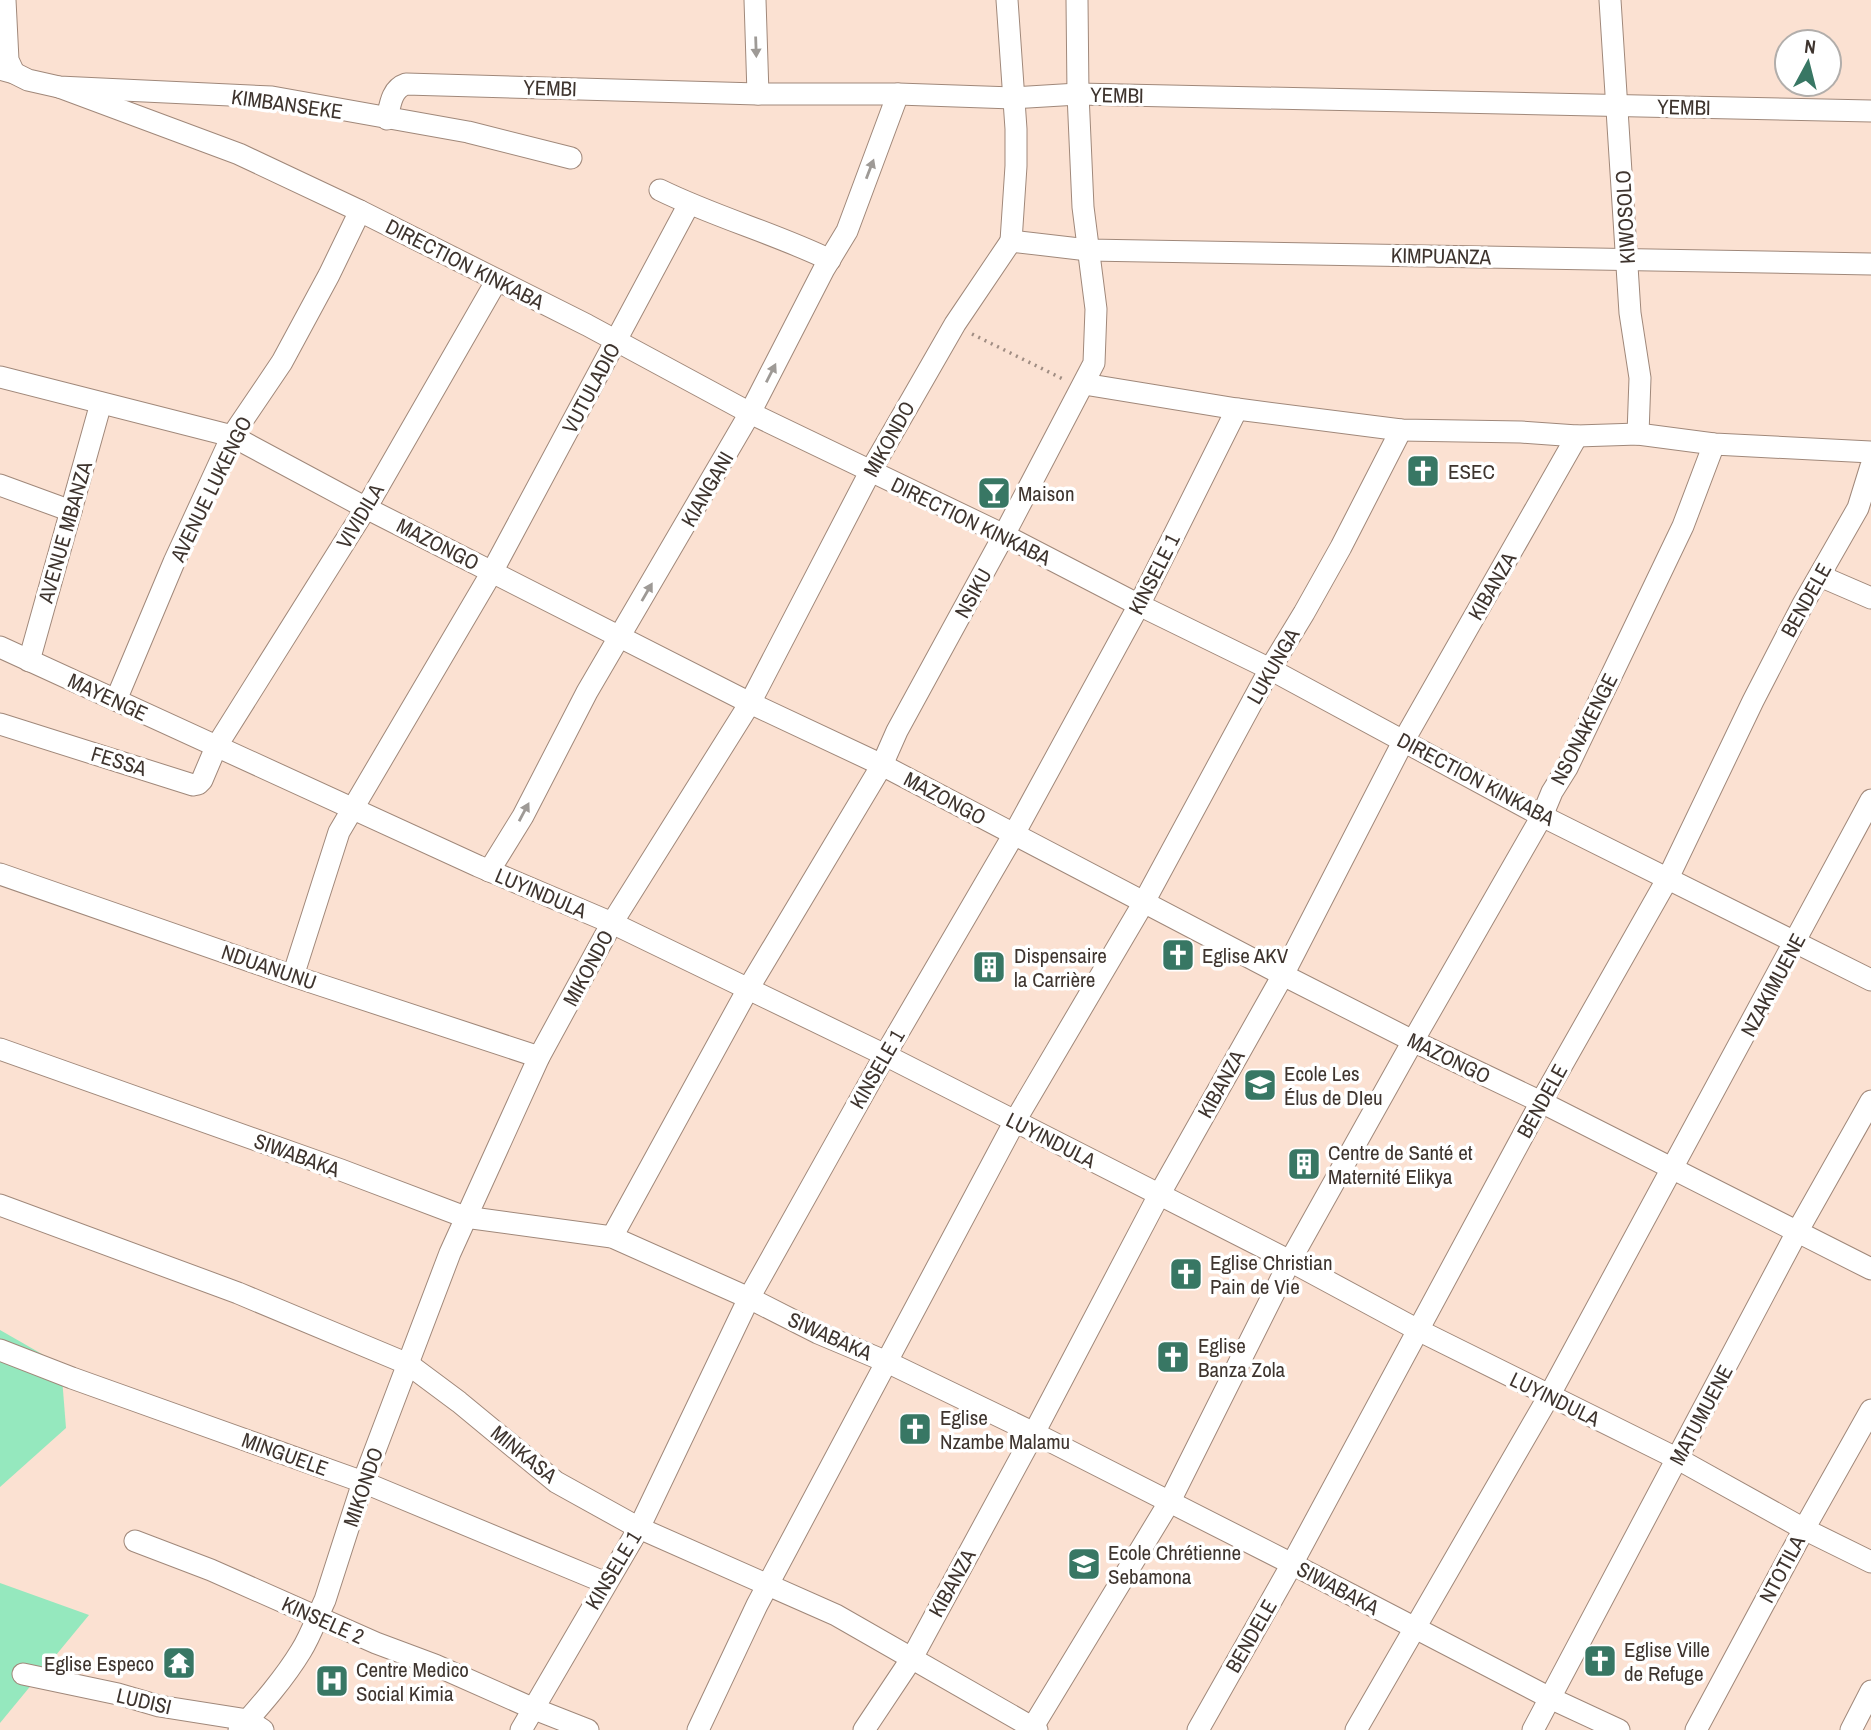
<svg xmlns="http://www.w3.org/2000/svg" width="1871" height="1730" font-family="'Archivo Narrow',sans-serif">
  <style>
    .green { fill: #95e8be }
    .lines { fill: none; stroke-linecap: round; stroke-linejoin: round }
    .street-casing { stroke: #a0887a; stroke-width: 23 }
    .path { stroke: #a08d83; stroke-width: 3.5; stroke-dasharray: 2 5; stroke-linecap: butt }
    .street { stroke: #fff; stroke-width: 21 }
    .oneway { fill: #9e9a96 }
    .labels { text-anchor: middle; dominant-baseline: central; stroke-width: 7; stroke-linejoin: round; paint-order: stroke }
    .street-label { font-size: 21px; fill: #3e342e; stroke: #fff }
    .poi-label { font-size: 21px; fill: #3e342e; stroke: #fff; text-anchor: start }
  </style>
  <rect width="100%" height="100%" fill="#fbe1d2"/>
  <!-- green -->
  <g class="green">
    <path d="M 0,1330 L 61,1365 L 66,1428 L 0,1487 Z"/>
    <path d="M 0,1583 L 89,1615 L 0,1723 Z"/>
  </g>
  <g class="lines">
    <defs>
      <g id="street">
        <path d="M 5,0 L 8,60 L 14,73"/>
        <path d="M 755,0 L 758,94"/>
        <path d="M 1007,0 L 1016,129 L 1016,166 L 1011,241"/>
        <path d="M 1610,0 L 1630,313 L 1640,378 L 1638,434"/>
        <path d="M 0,69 L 14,73 L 28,80 L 59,87 L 272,97 L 468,132 L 571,158"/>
        <path d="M 59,87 L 239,154 L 360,211 L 587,325 L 750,413 L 1004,535 L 1139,605 L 1270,669 L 1542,816 L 1871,980"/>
        <path d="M 387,119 C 390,106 391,89 406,84 L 758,94 L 898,94 L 1013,98 L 1078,94 L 1871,111"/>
        <path d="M 660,190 C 715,217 774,233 830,260"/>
        <path d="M 1011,241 L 1088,250 L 1871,264"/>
        <path d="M 0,377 L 232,436 L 366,508 L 750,703 L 882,765 L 1283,975 L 1413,1041 L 1541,1102 L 1871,1269"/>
        <path d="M 1084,384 L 1237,409 L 1401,430 L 1521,432 L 1577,436 L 1638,434 L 1714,444 L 1871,452"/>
        <path d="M 0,485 L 71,511"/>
        <path d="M 1820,576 L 1871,598"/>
        <path d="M 0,647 L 478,866 L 612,923 L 885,1055 L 1290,1261 L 1418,1330 L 1678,1459 L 1804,1529 L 1871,1562"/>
        <path d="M 29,661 L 101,403"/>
        <path d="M 116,700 L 174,562 L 232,436 L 282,362 L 329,275 L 360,211"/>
        <path d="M 0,724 L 193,785 L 198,784 L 202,780 L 216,747 L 366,508 L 497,280"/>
        <path d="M 489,871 L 523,816 L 587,692 L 750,413 L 824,269 L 847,231 L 898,94"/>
        <path d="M 0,874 L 293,976 L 539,1057"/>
        <path d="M 293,976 L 339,832 L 492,572 L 689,204"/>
        <path d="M 0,1049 L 341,1170 L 465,1217 L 612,1237 L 749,1298 L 818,1333 L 887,1362 L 1034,1433 L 1292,1564 L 1550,1698 L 1619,1730"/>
        <path d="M 0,1205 L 238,1293 L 408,1364 L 459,1402 L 556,1482 L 639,1528 L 836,1615 L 1037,1730"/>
        <path d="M 612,1237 L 748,989 L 882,765 L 897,731 L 1004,535 L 1094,363 L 1096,309 L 1083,207 L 1078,94 L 1077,0"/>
        <path d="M 0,1350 L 72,1378 L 363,1482 L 606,1583"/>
        <path d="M 135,1541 L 211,1570 L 376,1643 L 435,1665 L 532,1708 L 588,1730"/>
        <path d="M 23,1674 L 118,1694 L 159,1706 L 248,1720 L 263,1730"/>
        <path d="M 239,1730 C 261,1705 284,1679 301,1651 C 311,1635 317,1617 325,1600 L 363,1482 L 450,1253 L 539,1057 L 612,923 L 750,703 L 870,472 L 955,324 L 1011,241"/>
        <path d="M 521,1730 L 639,1528 L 749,1298 L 885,1055 L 1014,834 L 1139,605 L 1237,409"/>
        <path d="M 698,1730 L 757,1605 L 1015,1121 L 1144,902 L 1270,669 L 1304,613 L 1341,547 L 1401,430"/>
        <path d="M 864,1730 L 912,1658 L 1034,1433 L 1159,1195 L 1283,975 L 1404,740 L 1577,436"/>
        <path d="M 1031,1730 L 1170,1501 L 1290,1261 L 1413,1041 L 1542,816 L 1552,792 L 1567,768 L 1683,526 L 1714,444"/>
        <path d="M 1198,1730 L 1292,1564 L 1541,1102 L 1668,878 L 1753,701 L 1802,606 L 1858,508 L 1871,466"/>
        <path d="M 1356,1730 L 1549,1396 L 1871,800"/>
        <path d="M 1533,1730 L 1797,1232 L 1871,1101"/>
        <path d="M 1696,1730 L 1804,1529 L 1871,1410"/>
        <path d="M 1851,1730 L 1871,1691"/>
      </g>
    </defs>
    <!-- street casing -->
    <use href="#street" class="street-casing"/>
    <!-- path -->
    <path class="path" d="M 972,334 L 1065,380"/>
    <!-- street -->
    <use href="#street" class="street"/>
  </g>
  <!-- one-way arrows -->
  <defs><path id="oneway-solid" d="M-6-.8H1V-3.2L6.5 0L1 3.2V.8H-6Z" transform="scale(1.75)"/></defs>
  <g class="oneway">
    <use href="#oneway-solid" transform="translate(756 47) rotate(88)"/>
    <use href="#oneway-solid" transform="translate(870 169) rotate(-69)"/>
    <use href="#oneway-solid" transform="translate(771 373) rotate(-63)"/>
    <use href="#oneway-solid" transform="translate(647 592) rotate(-60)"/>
    <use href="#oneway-solid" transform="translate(524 812) rotate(-62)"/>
  </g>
  <!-- icons -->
  <defs>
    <symbol id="church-square" viewBox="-11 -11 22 22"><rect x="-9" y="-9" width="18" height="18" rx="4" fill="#387764" stroke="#fff"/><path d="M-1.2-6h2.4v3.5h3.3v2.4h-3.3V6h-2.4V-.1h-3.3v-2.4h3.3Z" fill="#fff"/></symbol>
    <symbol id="bar-square" viewBox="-11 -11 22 22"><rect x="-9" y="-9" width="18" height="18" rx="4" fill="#387764" stroke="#fff"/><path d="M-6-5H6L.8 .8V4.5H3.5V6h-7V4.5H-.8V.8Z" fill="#fff"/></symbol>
    <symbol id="building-square" viewBox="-11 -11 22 22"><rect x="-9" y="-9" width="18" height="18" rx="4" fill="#387764" stroke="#fff"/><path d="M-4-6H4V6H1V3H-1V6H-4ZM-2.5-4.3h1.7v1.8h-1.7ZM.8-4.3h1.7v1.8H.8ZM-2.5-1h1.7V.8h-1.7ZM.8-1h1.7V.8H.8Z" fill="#fff"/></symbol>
    <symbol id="school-square" viewBox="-11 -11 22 22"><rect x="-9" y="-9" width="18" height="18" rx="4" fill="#387764" stroke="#fff"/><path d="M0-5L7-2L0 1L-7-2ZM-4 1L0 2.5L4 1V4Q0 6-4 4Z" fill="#fff"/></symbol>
    <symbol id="temple-square" viewBox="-11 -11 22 22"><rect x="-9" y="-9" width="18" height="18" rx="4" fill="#387764" stroke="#fff"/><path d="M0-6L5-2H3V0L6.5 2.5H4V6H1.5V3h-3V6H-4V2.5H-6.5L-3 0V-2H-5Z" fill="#fff"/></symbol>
    <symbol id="hospital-square" viewBox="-11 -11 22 22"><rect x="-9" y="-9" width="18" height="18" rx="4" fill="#387764" stroke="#fff"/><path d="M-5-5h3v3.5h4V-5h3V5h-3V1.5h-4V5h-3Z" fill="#fff"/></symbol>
  </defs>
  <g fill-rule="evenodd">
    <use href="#church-square" x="1404" y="452" width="38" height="38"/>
    <use href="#bar-square" x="975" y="474" width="38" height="38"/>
    <use href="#church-square" x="1159" y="936" width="38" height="38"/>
    <use href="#building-square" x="970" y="948" width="38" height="38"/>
    <use href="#school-square" x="1241" y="1066" width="38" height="38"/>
    <use href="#building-square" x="1285" y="1145" width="38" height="38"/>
    <use href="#church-square" x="1167" y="1255" width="38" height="38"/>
    <use href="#church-square" x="1154" y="1338" width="38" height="38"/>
    <use href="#church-square" x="896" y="1410" width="38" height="38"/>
    <use href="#school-square" x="1065" y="1545" width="38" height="38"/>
    <use href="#church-square" x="1581" y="1642" width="38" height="38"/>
    <use href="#temple-square" x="160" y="1644" width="38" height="38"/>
    <use href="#hospital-square" x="313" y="1662" width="38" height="38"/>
  </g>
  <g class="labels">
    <!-- street labels -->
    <g class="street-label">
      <text transform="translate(550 88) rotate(2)">YEMBI</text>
      <text transform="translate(1117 95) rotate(1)">YEMBI</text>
      <text transform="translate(287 104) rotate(8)">KIMBANSEKE</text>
      <text transform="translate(1684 107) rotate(1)">YEMBI</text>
      <text transform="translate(1625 217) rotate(-93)">KIWOSOLO</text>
      <text transform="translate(1441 256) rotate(1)">KIMPUANZA</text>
      <text transform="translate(465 264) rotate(27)">DIRECTION KINKABA</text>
      <text transform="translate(591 388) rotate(-62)">VUTULADIO</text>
      <text transform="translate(889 439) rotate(-61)">MIKONDO</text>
      <text transform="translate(211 489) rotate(-64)">AVENUE LUKENGO</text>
      <text transform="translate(707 489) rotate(-60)">KIANGANI</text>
      <text transform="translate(360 516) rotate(-59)">VIVIDILA</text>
      <text transform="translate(971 521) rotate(26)">DIRECTION KINKABA</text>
      <text transform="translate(65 532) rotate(-74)">AVENUE MBANZA</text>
      <text transform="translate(438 544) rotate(27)">MAZONGO</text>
      <text transform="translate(1154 574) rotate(-63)">KINSELE 1</text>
      <text transform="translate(1492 586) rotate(-60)">KIBANZA</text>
      <text transform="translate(973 593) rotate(-61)">NSIKU</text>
      <text transform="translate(1806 600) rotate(-61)">BENDELE</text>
      <text transform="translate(1273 666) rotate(-60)">LUKUNGA</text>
      <text transform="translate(108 697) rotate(25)">MAYENGE</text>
      <text transform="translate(1584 729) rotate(-63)">NSONAKENGE</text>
      <text transform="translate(119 761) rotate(17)">FESSA</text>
      <text transform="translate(1476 779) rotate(28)">DIRECTION KINKABA</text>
      <text transform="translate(945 798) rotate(28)">MAZONGO</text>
      <text transform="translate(541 893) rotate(23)">LUYINDULA</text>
      <text transform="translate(269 967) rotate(19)">NDUANUNU</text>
      <text transform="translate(588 968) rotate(-62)">MIKONDO</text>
      <text transform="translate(1773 985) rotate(-62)">NZAKIMUENE</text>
      <text transform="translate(1449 1058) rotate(26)">MAZONGO</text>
      <text transform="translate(877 1069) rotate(-60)">KINSELE 1</text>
      <text transform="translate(1221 1084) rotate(-61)">KIBANZA</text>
      <text transform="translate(1542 1101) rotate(-61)">BENDELE</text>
      <text transform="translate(1051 1140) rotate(27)">LUYINDULA</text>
      <text transform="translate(297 1155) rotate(20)">SIWABAKA</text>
      <text transform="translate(830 1336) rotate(24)">SIWABAKA</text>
      <text transform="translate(1555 1399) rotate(26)">LUYINDULA</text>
      <text transform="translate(1701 1415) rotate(-62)">MATUMUENE</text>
      <text transform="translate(285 1454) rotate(20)">MINGUELE</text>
      <text transform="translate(524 1454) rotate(39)">MINKASA</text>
      <text transform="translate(363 1487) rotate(-71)">MIKONDO</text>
      <text transform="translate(1782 1569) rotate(-62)">NTOTILA</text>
      <text transform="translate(613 1570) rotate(-59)">KINSELE 1</text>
      <text transform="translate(952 1583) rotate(-61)">KIBANZA</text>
      <text transform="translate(1338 1588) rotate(28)">SIWABAKA</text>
      <text transform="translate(323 1620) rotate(24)">KINSELE 2</text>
      <text transform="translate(1251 1636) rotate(-60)">BENDELE</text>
      <text transform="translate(144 1701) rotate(13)">LUDISI</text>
    </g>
    <!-- poi labels -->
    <g class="poi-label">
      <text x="1448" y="471">ESEC</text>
      <text x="1018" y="493">Maison</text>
      <text x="1014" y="955">Dispensaire<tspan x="1014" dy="24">la Carrière</tspan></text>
      <text x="1202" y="955">Eglise AKV</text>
      <text x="1284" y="1073">Ecole Les<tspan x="1284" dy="24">Élus de DIeu</tspan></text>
      <text x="1328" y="1152">Centre de Santé et<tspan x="1328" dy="24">Maternité Elikya</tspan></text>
      <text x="1210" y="1262">Eglise Christian<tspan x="1210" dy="24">Pain de Vie</tspan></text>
      <text x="1198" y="1345">Eglise<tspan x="1198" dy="24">Banza Zola</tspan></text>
      <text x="940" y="1417">Eglise<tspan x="940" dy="24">Nzambe Malamu</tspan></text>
      <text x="1108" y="1552">Ecole Chrétienne<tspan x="1108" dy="24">Sebamona</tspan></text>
      <text x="1624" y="1649">Eglise Ville<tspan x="1624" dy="24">de Refuge</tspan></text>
      <text x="154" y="1663" text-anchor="end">Eglise Especo</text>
      <text x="356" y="1669">Centre Medico<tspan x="356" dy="24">Social Kimia</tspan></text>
    </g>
  </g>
  <!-- north arrow -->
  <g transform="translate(1808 63) rotate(7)"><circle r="33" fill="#ffffff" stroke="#b2aeab" stroke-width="2"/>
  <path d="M0-5L12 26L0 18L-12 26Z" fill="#387764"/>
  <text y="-10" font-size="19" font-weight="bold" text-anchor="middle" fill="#3e342e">N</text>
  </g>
</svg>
